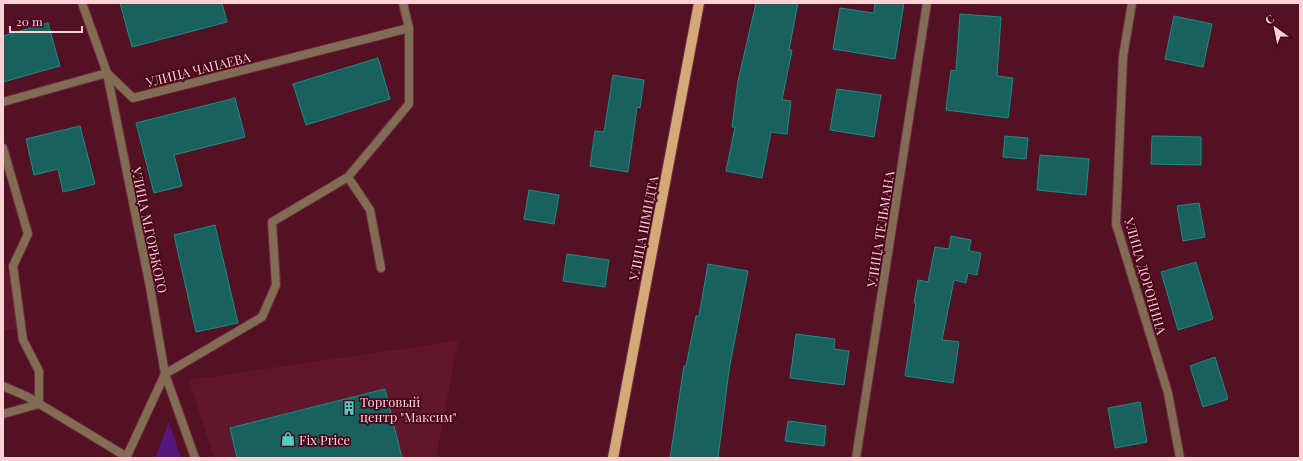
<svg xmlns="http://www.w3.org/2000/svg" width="1303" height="461" font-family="'Playfair Display',serif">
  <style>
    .built { fill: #62162b }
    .green { fill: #56167a }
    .building { fill: #1a605c; stroke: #14908a }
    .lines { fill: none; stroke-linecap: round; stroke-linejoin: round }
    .lane-casing { stroke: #6f3040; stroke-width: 10 }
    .street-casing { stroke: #6f3040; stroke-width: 10 }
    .primary-casing { stroke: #6f3040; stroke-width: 12 }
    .lane { stroke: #826c54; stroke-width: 8 }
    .street { stroke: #826c54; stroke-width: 8 }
    .primary { stroke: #d5a977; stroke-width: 10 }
    .labels { text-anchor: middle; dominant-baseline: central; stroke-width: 3.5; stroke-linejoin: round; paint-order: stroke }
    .street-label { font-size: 13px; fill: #fdd2d7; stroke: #48041a }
    .poi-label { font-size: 13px; fill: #fdd2d7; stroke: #48041a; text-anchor: start }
  </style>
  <rect width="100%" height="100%" fill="#541123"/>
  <!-- built -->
  <g class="built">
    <path d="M 6,264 L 20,328 L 3,331 L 3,265 Z"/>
    <path d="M 458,341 L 436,458 L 214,458 L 189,380 Z"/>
  </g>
  <!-- green -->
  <path class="green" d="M 169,422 L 181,458 L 155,458 Z"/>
  <!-- building -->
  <g class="building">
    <path d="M 120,3 L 222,3 L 227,22 L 132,47 Z"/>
    <path d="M 756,3 L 798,3 L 789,50 L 792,50 L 782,100 L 791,101 L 787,134 L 771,132 L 762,178 L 726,171 L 735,127 L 732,127 L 738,81 Z"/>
    <path d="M 875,3 L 904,3 L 895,59 L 833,49 L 840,8 L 874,13 Z"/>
    <path d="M 960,14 L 1001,17 L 997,76 L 1013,78 L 1008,118 L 946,110 L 951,70 L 956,71 Z"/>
    <path d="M 1174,16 L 1212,24 L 1203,67 L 1165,59 Z"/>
    <path d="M 48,23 L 60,66 L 3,82 L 3,36 Z"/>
    <path d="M 378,58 L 390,99 L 306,125 L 293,84 Z"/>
    <path d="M 613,75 L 644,80 L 640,108 L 637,107 L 628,172 L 590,166 L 595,131 L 604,132 Z"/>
    <path d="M 837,89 L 881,95 L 874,137 L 830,130 Z"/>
    <path d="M 235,98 L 245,137 L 174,155 L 182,186 L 154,193 L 136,123 Z"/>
    <path d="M 80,126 L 95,184 L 63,192 L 58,169 L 34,175 L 26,139 Z"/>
    <path d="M 1005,136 L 1028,138 L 1026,159 L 1003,157 Z"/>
    <path d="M 1152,136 L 1201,137 L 1201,165 L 1151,164 Z"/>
    <path d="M 1040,155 L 1089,159 L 1086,195 L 1037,190 Z"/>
    <path d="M 529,190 L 559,195 L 554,224 L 524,219 Z"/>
    <path d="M 1199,203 L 1205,237 L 1183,241 L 1177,206 Z"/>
    <path d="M 215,225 L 238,323 L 196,332 L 174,235 Z"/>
    <path d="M 951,236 L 971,240 L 969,251 L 981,253 L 977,275 L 968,273 L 966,283 L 954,280 L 942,340 L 959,342 L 953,383 L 905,376 L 916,303 L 914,303 L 918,280 L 928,282 L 935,247 L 949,249 Z"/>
    <path d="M 567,254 L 609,260 L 605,287 L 563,281 Z"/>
    <path d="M 1196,262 L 1213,319 L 1178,330 L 1161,272 Z"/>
    <path d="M 708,264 L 748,271 L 729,370 L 718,458 L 670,458 L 684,366 L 686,366 L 696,316 L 699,316 Z"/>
    <path d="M 796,334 L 835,339 L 834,349 L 849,351 L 844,385 L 790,378 Z"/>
    <path d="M 1215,357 L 1228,399 L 1203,407 L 1190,366 Z"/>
    <path d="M 385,389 L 402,458 L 237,458 L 230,428 Z"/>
    <path d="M 1140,402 L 1147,442 L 1115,448 L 1108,408 Z"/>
    <path d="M 788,421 L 826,426 L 824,446 L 785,441 Z"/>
  </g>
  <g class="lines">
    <defs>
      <g id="lane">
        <path d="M 3,148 L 28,234 L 13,266 L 23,340 L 39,371 L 39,404 L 3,414"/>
        <path d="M 381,268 L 370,210 L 348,177 L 409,104 L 409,28 L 403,3"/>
        <path d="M 165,374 L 262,317 L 276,285 L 272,222 L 348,177"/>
        <path d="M 3,386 L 28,397 L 127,457"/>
      </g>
      <g id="street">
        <path d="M 82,3 L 107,73 L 150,287 L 165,374 L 126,458"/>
        <path d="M 1132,3 L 1123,57 L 1116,224 L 1168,393 L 1180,458"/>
        <path d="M 3,102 L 107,73 L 133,98 L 409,28"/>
        <path d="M 165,374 L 195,458"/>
        <path d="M 856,458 L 927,3"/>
      </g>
      <path id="primary" d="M 613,458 L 699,3"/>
    </defs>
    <!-- lane casing -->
    <use href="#lane" class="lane-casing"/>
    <!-- street casing -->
    <use href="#street" class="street-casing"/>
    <!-- primary casing -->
    <use href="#primary" class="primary-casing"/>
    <!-- lane -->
    <use href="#lane" class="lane"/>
    <!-- street -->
    <use href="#street" class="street"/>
    <!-- primary -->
    <use href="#primary" class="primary"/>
  </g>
  <!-- icons -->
  <defs>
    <symbol id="building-bare" viewBox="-9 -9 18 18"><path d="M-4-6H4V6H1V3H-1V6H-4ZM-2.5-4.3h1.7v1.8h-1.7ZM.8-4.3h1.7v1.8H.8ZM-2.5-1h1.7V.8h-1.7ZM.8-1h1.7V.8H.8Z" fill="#55cec6" stroke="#48041a" stroke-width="2.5" paint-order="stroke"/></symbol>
    <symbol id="shop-bare" viewBox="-9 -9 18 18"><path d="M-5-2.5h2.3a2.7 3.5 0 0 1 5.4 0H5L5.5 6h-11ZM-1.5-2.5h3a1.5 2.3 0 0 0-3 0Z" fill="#55cec6" stroke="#48041a" stroke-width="2.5" paint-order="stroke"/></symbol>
  </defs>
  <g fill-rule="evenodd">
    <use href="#building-bare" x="339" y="398" width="20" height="20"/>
    <use href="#shop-bare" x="278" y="429" width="20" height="20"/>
  </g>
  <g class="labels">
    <!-- street labels -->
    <g class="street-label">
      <text transform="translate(198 69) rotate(-14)">УЛИЦА ЧАПАЕВА</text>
      <text transform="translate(643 228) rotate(-79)">УЛИЦА ШМИДТА</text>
      <text transform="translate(880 229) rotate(-81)">УЛИЦА ТЕЛЬМАНА</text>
      <text transform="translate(150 230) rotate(78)">УЛИЦА М.ГОРЬКОГО</text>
      <text transform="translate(1146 276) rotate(74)">УЛИЦА ДОРОНИНА</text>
    </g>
    <!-- poi labels -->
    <g class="poi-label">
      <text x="360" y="401">Торговый<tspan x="360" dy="15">центр "Максим"</tspan></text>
      <text x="299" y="439">Fix Price</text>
    </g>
  </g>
  <!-- border -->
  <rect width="1303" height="461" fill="none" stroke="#fdd2d7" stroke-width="8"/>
  <!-- north arrow -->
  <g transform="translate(1275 28) rotate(327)" stroke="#48041a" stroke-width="3" paint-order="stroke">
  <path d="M0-3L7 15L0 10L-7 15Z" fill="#fdd2d7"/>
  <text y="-6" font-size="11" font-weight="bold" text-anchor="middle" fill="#fdd2d7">С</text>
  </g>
  <!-- scale -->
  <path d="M10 26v6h72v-6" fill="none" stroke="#fdd2d7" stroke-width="2"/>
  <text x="16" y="26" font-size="12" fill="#fdd2d7" stroke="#48041a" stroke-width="3" paint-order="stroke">20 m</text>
</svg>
